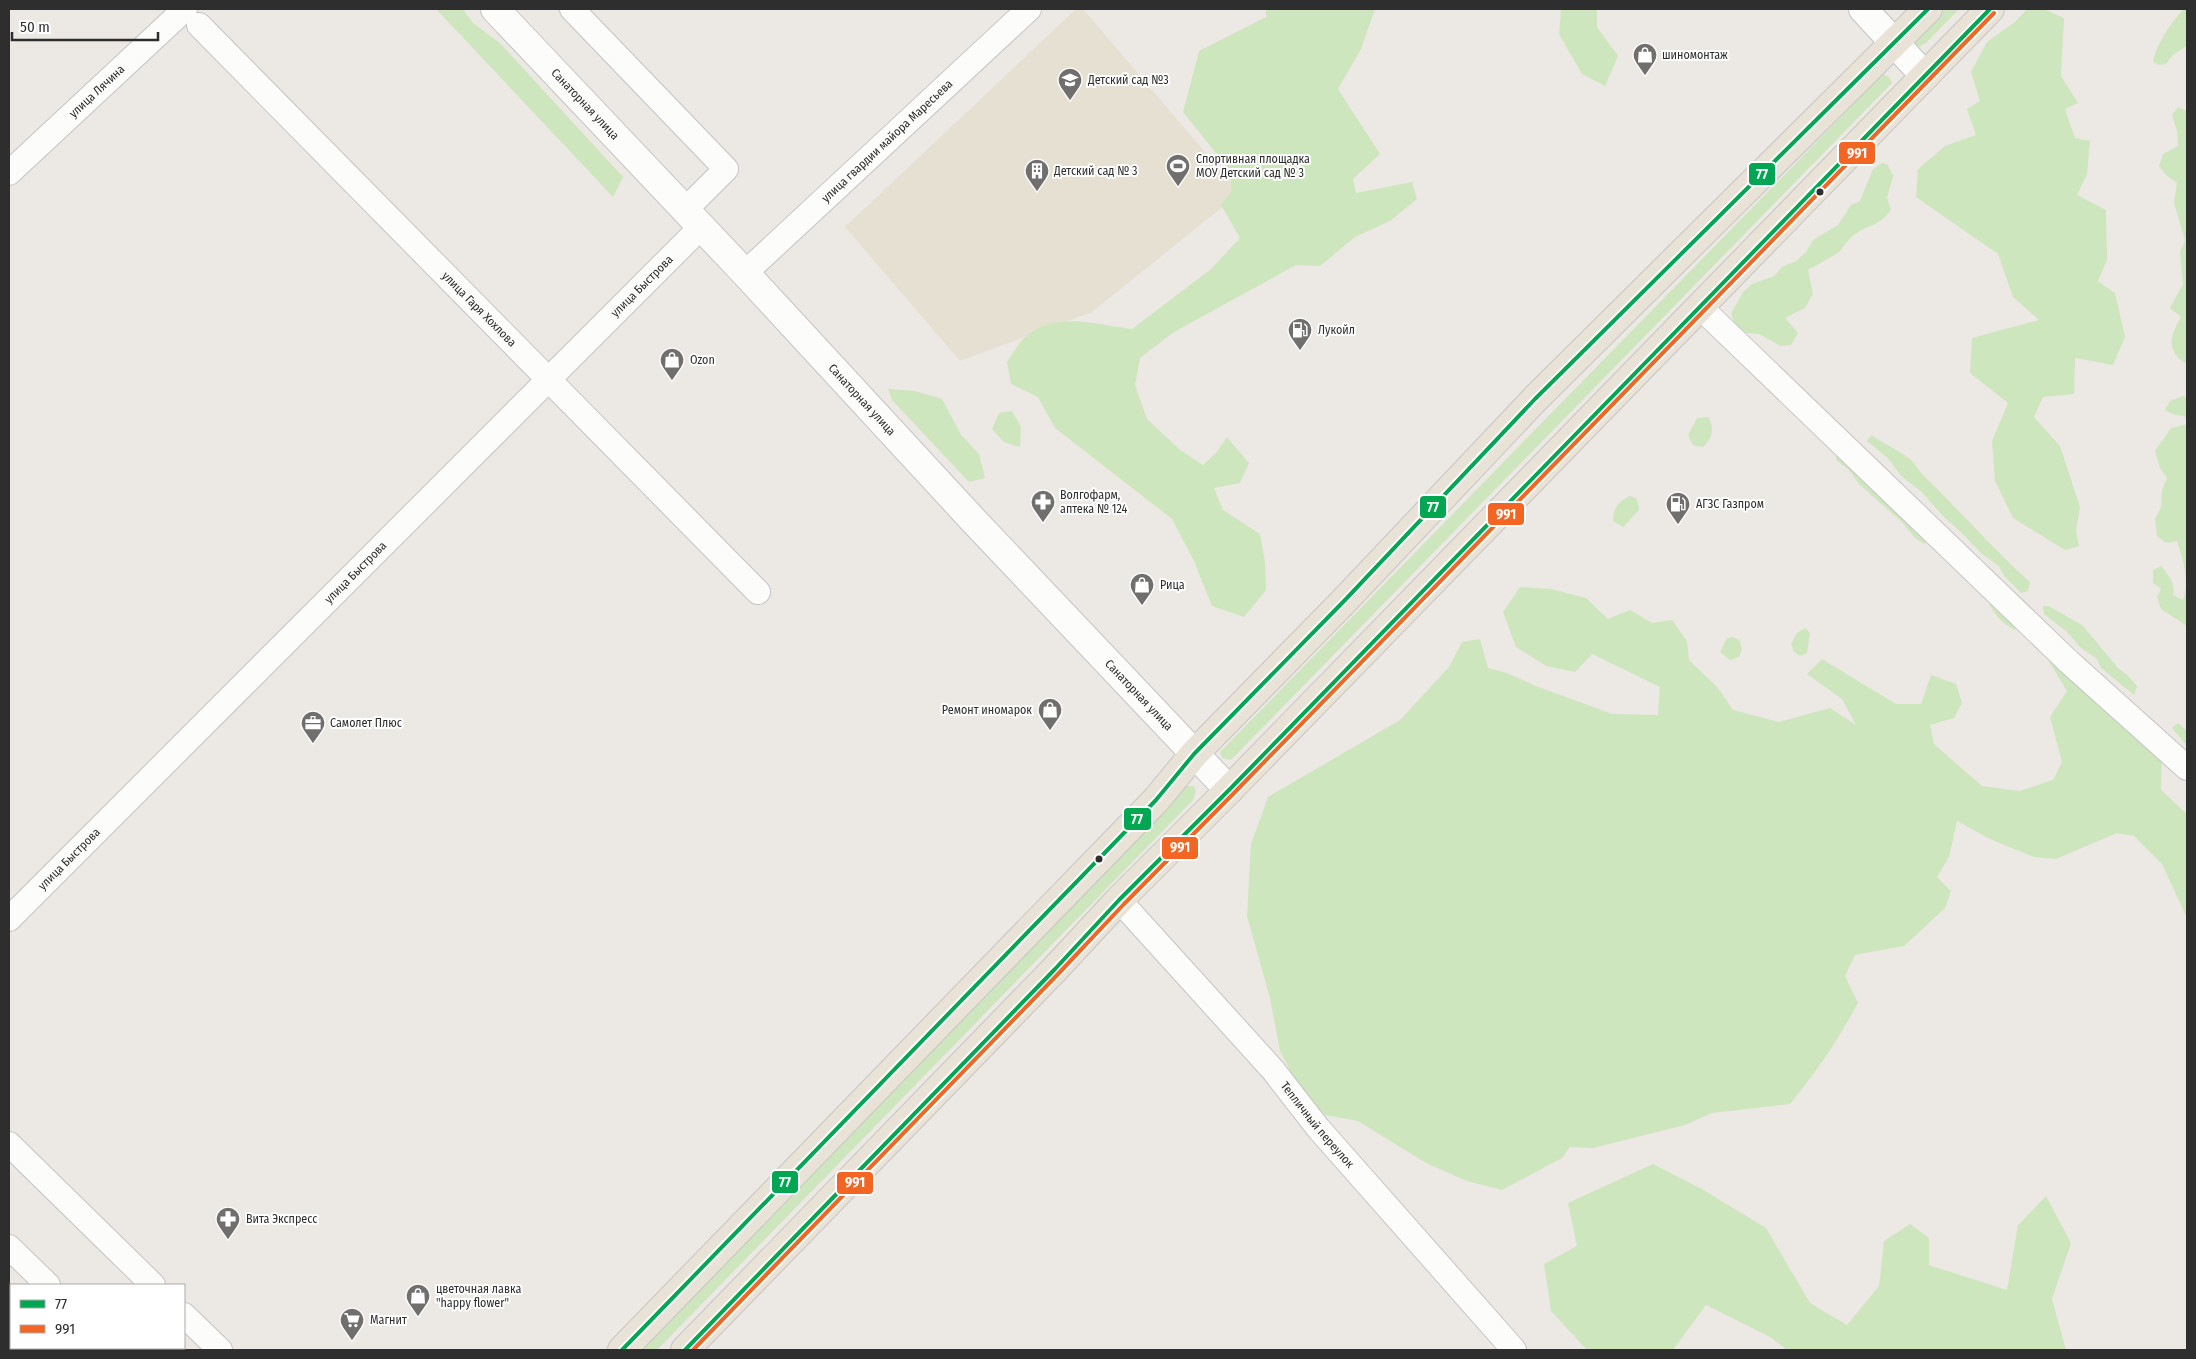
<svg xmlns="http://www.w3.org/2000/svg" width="2196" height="1359" font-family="'Fira Sans Condensed',sans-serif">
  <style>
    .education { fill: #e6e0d3 }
    .green { fill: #cee6be }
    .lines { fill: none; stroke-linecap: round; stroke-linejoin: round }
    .minor-casing { stroke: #c5c4c5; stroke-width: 26 }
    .tertiary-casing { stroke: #c5c4c5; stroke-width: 30 }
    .secondary-casing { stroke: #c5c4c5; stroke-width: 30 }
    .trunk-casing { stroke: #c6c5c4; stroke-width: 30 }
    .minor { stroke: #fcfcfb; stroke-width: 24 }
    .tertiary { stroke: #fcfcfb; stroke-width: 28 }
    .secondary { stroke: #fcfcfb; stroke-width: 28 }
    .trunk { stroke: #e9e2d6; stroke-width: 28 }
    .bus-1-casing { stroke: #fff; stroke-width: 8 }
    .bus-2-casing { stroke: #fff; stroke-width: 8 }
    .bus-1 { stroke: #00a651; stroke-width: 4 }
    .bus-2 { stroke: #f26522; stroke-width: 4 }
    .bus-dot { fill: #2e2e2e; stroke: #fff; stroke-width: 2 }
    .labels { text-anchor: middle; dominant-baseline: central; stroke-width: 4; stroke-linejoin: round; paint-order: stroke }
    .poi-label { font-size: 12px; fill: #2e2e2e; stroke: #fff; text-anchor: start }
    .street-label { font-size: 12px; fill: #2e2e2e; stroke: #fff }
    .line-badge { stroke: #fff; stroke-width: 2 }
    .badge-label { font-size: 14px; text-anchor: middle; font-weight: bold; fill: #fff }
  </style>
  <rect width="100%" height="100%" fill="#ece8e4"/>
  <!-- education -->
  <path class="education" d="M 1076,9 L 1083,9 L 1240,193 L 1092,312 L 960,361 L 845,227 Z"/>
  <!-- green -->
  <g class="green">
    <path d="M 436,9 L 463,9 L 472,22 L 501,44 L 623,177 L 613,197 Z"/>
    <path d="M 1266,9 L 1375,9 L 1361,49 L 1338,89 L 1380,154 L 1353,179 L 1356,193 L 1412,182 L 1417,199 L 1390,221 L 1355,237 L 1320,266 L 1296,265 L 1174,332 L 1140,358 L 1135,385 L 1147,419 L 1180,450 L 1203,465 L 1216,453 L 1227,437 L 1249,463 L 1240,483 L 1214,488 L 1223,510 L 1260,534 L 1265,562 L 1266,590 L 1244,617 L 1212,606 L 1194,561 L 1172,519 L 1055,428 L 1038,397 L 1011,384 L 1007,362 C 1012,354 1018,344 1025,337 C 1057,310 1095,325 1132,329 L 1211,269 L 1240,238 L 1221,205 L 1232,191 L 1229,169 L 1183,112 L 1199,51 L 1266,17 Z"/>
    <path d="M 1561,9 L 1597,9 L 1597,27 L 1618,56 L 1605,86 L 1582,74 L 1559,34 Z"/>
    <path d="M 1945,9 L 1959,9 L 1926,43 L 1917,48 L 1912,46 L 1916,38 Z"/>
    <path d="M 2027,9 L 2044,9 L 2064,18 L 2061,76 L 2078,103 L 2065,109 L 2075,138 L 2090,141 L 2087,174 L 2077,195 L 2106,210 L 2107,260 L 2098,281 L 2115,293 L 2125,337 L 2113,365 L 2075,358 L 2074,394 L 2043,397 L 2034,417 L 2060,446 L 2080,507 L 2076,531 L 2079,546 L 2065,550 L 2013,518 L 1995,481 L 1992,441 L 2008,403 L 1970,373 L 1972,338 L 2039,320 L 2013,297 L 1998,254 L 1916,197 L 1918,169 L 1945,146 L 1976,135 L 1967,109 L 1980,101 L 1971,72 L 1987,42 L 2015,22 Z"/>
    <path d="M 2184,9 L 2187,9 L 2187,46 L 2173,55 L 2166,64 L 2159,65 L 2153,62 C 2155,47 2173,19 2184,9 Z"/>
    <path d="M 1883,74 L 1889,77 L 1892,83 L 1231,760 L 1222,758 L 1220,752 Z"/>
    <path d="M 2178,107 L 2187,111 L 2187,364 C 2165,351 2170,336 2181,317 L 2170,308 L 2183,284 L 2180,252 L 2185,240 L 2174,203 L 2177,183 L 2167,176 L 2159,166 L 2163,154 L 2178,146 L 2177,131 L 2172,115 Z"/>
    <path d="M 1882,163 L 1888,165 L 1893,176 L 1887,198 L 1891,210 C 1878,226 1874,223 1858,232 C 1850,237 1845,245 1839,252 C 1837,254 1813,267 1808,270 L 1813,294 L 1805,308 L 1785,318 L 1798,333 L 1791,345 L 1781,346 L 1759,334 L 1747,333 L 1736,326 L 1731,314 L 1743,292 L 1752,284 L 1774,276 L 1782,267 L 1796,261 L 1806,252 L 1813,240 L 1838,225 L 1851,205 L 1860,201 L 1873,169 Z"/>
    <path d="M 888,389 L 915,391 L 942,399 L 961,435 L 979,454 L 985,478 L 969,482 L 892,400 Z"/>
    <path d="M 2183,396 L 2187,398 L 2187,421 L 2185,416 L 2175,415 L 2165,410 L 2170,401 Z"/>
    <path d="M 1012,411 L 1021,427 L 1020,447 L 1004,442 L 992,429 L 999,413 Z"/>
    <path d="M 1709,417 C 1714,430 1713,437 1703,447 L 1693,445 L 1688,435 L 1697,418 Z"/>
    <path d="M 2187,424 L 2187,626 L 2161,609 L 2157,597 L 2161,589 L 2153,583 L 2153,570 L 2161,566 C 2168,575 2176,583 2173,595 L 2183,600 C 2190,580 2183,560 2177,541 L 2166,543 L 2157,536 L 2155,519 L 2161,507 L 2162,490 L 2167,478 L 2160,468 L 2155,451 L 2171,428 Z"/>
    <path d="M 1871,435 C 1883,443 1898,450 1910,459 C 1916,464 1919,472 1925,477 C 1960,511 1993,549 2030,582 L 2028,591 L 2021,593 L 2004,576 L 1999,566 L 1982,554 L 1962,533 L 1943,516 L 1921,491 L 1902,477 L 1888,458 L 1867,441 Z"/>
    <path d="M 1836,450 L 1928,539 L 1924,544 L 1915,538 L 1902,522 L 1859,484 L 1849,470 L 1836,460 Z"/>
    <path d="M 1630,496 L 1637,499 L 1639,510 L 1623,527 L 1613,521 C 1613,508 1618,502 1630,496 Z"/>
    <path d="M 1520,587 L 1551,589 L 1586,598 L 1608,619 L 1630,610 L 1652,623 L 1672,620 L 1687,641 L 1689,660 L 1718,688 L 1733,710 L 1779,722 L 1830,708 L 1856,725 L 1842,699 L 1807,674 L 1822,659 L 1896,704 L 1921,704 L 1931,675 L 1956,684 L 1962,703 L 1954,718 L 1930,725 L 1934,744 L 1982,786 L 2019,791 L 2053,780 L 2062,762 L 2050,717 L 2067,691 L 2045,655 L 2162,756 L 2161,790 L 2187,814 L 2187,918 L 2162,864 L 2134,836 L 2117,833 L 2056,859 L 2034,857 L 1992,840 L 1957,821 L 1949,857 L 1937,877 L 1951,891 L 1945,908 L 1904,946 L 1855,955 L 1845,976 L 1858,1003 C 1837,1041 1818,1070 1790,1104 L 1712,1113 L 1685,1125 L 1593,1148 L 1570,1147 L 1562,1158 L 1502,1190 L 1467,1181 L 1426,1163 L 1358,1121 L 1325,1115 L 1300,1089 L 1280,1051 L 1270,998 L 1247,916 L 1251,844 L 1268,797 L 1400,720 L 1449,667 L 1462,642 L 1480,639 L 1488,668 L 1507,673 L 1536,686 L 1612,714 L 1658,715 L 1660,687 L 1592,654 L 1575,672 L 1546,666 L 1516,647 L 1503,612 Z"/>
    <path d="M 1988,601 L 1993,601 L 2018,627 L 2014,630 C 2002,623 1993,614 1988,601 Z"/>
    <path d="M 2043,606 L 2049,606 L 2083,626 L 2117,667 L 2127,675 L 2137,686 L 2134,695 L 2101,668 L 2097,659 L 2080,647 L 2067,632 L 2044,614 Z"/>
    <path d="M 1805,628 L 1810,633 L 1807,653 L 1800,656 L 1794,652 L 1791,644 L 1797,633 Z"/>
    <path d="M 1733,637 L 1740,641 L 1742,649 L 1739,657 L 1730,660 L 1720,652 L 1727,638 Z"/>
    <path d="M 2178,723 L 2187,731 L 2187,746 L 2172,728 Z"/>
    <path d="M 1186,786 L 1194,786 L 1196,792 L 1193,800 L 657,1350 L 638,1350 Z"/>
    <path d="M 1653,1164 L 1700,1188 L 1766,1228 L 1810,1303 L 1847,1325 L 1879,1286 L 1884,1241 L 1910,1224 L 1929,1238 L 1929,1265 L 2007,1290 L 2018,1225 L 2046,1196 L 2071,1243 L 2052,1299 L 2066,1350 L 1787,1350 L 1770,1337 L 1706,1305 L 1673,1350 L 1587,1350 L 1551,1311 L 1544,1264 L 1577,1246 L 1568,1203 Z"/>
  </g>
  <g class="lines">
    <defs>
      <g id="minor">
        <path d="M 572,9 L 726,169 L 685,210"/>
        <path id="s1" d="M 199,25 L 758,592"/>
        <path id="s2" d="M 9,173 L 185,9"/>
        <path id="s3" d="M 745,273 L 1029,9"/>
        <path d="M 1700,307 L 2069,662 L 2187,768"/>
        <path id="s4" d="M 1119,900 L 1273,1070 L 1318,1128 L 1514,1350"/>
        <path id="s5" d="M 9,919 L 701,227"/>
        <path d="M 9,1144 L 153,1285"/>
        <path d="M 9,1247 L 48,1285"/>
        <path d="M 184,1315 L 220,1350"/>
        <path d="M 112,1348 L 114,1350"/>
      </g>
      <g id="tertiary">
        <path id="s6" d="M 495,9 L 745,273 L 973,520 L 1229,790"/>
      </g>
      <path id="secondary" d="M 1863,9 L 1925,76"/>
      <g id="trunk">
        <path d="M 622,1350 L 1156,800 L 1194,754 L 1345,600 L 1535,399 L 1928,9"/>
        <path d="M 685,1350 L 1055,969 L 1119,900 L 1229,790 L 1990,9"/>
      </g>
    </defs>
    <!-- minor casing -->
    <use href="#minor" class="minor-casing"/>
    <!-- tertiary casing -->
    <use href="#tertiary" class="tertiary-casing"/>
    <!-- secondary casing -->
    <use href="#secondary" class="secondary-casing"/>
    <!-- trunk casing -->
    <use href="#trunk" class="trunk-casing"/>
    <!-- minor -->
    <use href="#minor" class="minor"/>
    <!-- tertiary -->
    <use href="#tertiary" class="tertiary"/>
    <!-- secondary -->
    <use href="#secondary" class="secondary"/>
    <!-- trunk -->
    <use href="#trunk" class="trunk"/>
    <defs>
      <g id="bus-1">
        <path d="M 622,1350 L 1156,800 L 1194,754 L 1345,600 L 1535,399 L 1928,9"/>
        <path d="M 685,1350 L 1055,969 L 1119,900 L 1229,790 L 1990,9"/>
      </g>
      <path id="bus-2" d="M 693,1350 L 1059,973 L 1124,904 L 1233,794 L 1994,13"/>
    </defs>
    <!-- bus-1 casing -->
    <use href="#bus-1" class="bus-1-casing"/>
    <!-- bus-2 casing -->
    <use href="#bus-2" class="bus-2-casing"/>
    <!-- bus-1 -->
    <use href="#bus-1" class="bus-1"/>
    <!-- bus-2 -->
    <use href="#bus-2" class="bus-2"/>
  </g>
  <!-- icons -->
  <defs>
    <symbol id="shop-pin" viewBox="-11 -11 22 30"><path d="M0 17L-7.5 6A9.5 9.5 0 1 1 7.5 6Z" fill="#706f6e" stroke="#fff"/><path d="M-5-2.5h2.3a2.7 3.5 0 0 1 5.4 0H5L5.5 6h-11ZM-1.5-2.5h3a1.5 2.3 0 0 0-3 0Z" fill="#fff"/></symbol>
    <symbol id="school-pin" viewBox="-11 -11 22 30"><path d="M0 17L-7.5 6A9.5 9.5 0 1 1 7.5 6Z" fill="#706f6e" stroke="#fff"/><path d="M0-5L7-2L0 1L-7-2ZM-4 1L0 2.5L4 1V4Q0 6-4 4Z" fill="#fff"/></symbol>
    <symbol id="stadium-pin" viewBox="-11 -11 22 30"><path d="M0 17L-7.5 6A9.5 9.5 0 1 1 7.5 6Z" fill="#706f6e" stroke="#fff"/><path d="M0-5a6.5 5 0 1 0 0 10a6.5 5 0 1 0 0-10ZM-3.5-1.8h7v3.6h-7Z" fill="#fff"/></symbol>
    <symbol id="building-pin" viewBox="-11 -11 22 30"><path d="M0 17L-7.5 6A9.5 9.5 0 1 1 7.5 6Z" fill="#706f6e" stroke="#fff"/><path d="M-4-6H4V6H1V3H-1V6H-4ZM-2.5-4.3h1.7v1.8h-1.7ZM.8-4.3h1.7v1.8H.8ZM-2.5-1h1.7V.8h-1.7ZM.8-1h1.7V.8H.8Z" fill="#fff"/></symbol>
    <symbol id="fuel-pin" viewBox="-11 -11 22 30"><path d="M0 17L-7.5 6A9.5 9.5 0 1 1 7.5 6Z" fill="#706f6e" stroke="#fff"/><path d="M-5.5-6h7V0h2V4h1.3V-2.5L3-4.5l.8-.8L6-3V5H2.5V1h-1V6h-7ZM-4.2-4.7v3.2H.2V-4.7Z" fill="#fff"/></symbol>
    <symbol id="pharmacy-pin" viewBox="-11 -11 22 30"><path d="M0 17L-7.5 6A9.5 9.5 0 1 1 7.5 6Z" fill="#706f6e" stroke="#fff"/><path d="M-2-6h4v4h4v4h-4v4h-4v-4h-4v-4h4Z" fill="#fff"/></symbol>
    <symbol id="office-pin" viewBox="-11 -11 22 30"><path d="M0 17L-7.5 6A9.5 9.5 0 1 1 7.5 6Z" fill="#706f6e" stroke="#fff"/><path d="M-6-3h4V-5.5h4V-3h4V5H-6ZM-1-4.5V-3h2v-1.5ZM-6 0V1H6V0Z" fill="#fff"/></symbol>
    <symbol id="supermarket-pin" viewBox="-11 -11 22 30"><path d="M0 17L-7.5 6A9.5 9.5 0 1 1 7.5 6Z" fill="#706f6e" stroke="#fff"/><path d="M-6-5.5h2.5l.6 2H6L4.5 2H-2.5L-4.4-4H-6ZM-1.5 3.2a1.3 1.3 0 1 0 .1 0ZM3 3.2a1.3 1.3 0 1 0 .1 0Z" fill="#fff"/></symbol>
  </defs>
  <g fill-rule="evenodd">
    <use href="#shop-pin" x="1631" y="41" width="28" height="38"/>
    <use href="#school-pin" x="1056" y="66" width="28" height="38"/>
    <use href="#stadium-pin" x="1164" y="152" width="28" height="38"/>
    <use href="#building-pin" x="1023" y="157" width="28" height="38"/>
    <use href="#fuel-pin" x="1286" y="316" width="28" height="38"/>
    <use href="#shop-pin" x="658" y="346" width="28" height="38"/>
    <use href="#pharmacy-pin" x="1029" y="488" width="28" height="38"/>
    <use href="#fuel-pin" x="1664" y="490" width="28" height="38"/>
    <use href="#shop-pin" x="1128" y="571" width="28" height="38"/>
    <use href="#shop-pin" x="1036" y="696" width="28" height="38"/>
    <use href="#office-pin" x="299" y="709" width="28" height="38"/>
    <use href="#pharmacy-pin" x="214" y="1205" width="28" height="38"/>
    <use href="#shop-pin" x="404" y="1282" width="28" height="38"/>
    <use href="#supermarket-pin" x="338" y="1306" width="28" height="38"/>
  </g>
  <!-- markers -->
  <g class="bus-dot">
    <circle cx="1820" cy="192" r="4.5"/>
    <circle cx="1099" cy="859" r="4.5"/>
  </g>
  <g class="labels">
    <!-- poi labels -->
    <g class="poi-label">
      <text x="1662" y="55">шиномонтаж</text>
      <text x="1088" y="80">Детский сад №3</text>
      <text x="1196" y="159">Спортивная площадка<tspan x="1196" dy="14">МОУ Детский сад № 3</tspan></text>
      <text x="1054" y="171">Детский сад № 3</text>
      <text x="1318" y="330">Лукойл</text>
      <text x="690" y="360">Ozon</text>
      <text x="1060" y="495">Волгофарм,<tspan x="1060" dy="14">аптека № 124</tspan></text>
      <text x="1696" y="504">АГЗС Газпром</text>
      <text x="1160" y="585">Рица</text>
      <text x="1032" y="710" text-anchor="end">Ремонт иномарок</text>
      <text x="330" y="723">Самолет Плюс</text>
      <text x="246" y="1219">Вита Экспресс</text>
      <text x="436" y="1289">цветочная лавка<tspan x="436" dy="14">"happy flower"</tspan></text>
      <text x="370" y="1320">Магнит</text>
    </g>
    <!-- street labels -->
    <g class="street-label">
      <text stroke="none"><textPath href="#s2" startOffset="120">улица Лячина</textPath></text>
      <text stroke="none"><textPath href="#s6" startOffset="131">Санаторная улица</textPath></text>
      <text stroke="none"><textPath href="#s3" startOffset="194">улица гвардии майора Маресьева</textPath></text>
      <text stroke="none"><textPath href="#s5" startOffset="895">улица Быстрова</textPath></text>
      <text stroke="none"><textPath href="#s1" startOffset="399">улица Гаря Хохлова</textPath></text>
      <text stroke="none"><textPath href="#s6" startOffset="536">Санаторная улица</textPath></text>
      <text stroke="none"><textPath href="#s5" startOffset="490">улица Быстрова</textPath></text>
      <text stroke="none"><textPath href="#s6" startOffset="941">Санаторная улица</textPath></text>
      <text stroke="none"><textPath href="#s5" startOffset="85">улица Быстрова</textPath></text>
      <text stroke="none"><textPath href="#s4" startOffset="300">Тепличный переулок</textPath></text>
    </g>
  </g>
  <g class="line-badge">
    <rect x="1838" y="141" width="38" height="24" rx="5" fill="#f26522"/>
    <rect x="1748" y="162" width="28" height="24" rx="5" fill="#00a651"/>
    <rect x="1419" y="495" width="28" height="24" rx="5" fill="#00a651"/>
    <rect x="1487" y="502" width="38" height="24" rx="5" fill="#f26522"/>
    <rect x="1123" y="807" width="29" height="24" rx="5" fill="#00a651"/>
    <rect x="1161" y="836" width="38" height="24" rx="5" fill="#f26522"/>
    <rect x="771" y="1170" width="28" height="24" rx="5" fill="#00a651"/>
    <rect x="836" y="1171" width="38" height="24" rx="5" fill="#f26522"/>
  </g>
  <g class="badge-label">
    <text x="1857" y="158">991</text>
    <text x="1762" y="179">77</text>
    <text x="1433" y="512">77</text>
    <text x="1506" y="519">991</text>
    <text x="1137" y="824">77</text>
    <text x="1180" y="852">991</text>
    <text x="785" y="1187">77</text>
    <text x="855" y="1187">991</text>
  </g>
  <!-- border -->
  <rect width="2196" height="1359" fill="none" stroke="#2e2e2e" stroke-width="20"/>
  <!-- legend -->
  <rect x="10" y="1284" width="175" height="65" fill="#ffffff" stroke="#ababab"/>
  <rect x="20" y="1300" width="25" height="8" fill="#00a651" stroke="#ababab"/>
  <text x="55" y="1309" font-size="15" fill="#2e2e2e">77</text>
  <rect x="20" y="1325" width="25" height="8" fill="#f26522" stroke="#ababab"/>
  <text x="55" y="1334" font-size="15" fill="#2e2e2e">991</text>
  <!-- scale -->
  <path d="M12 32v8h146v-8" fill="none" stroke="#2e2e2e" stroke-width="2.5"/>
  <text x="20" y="32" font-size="15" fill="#2e2e2e" stroke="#ffffff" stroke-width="4" paint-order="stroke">50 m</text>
</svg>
